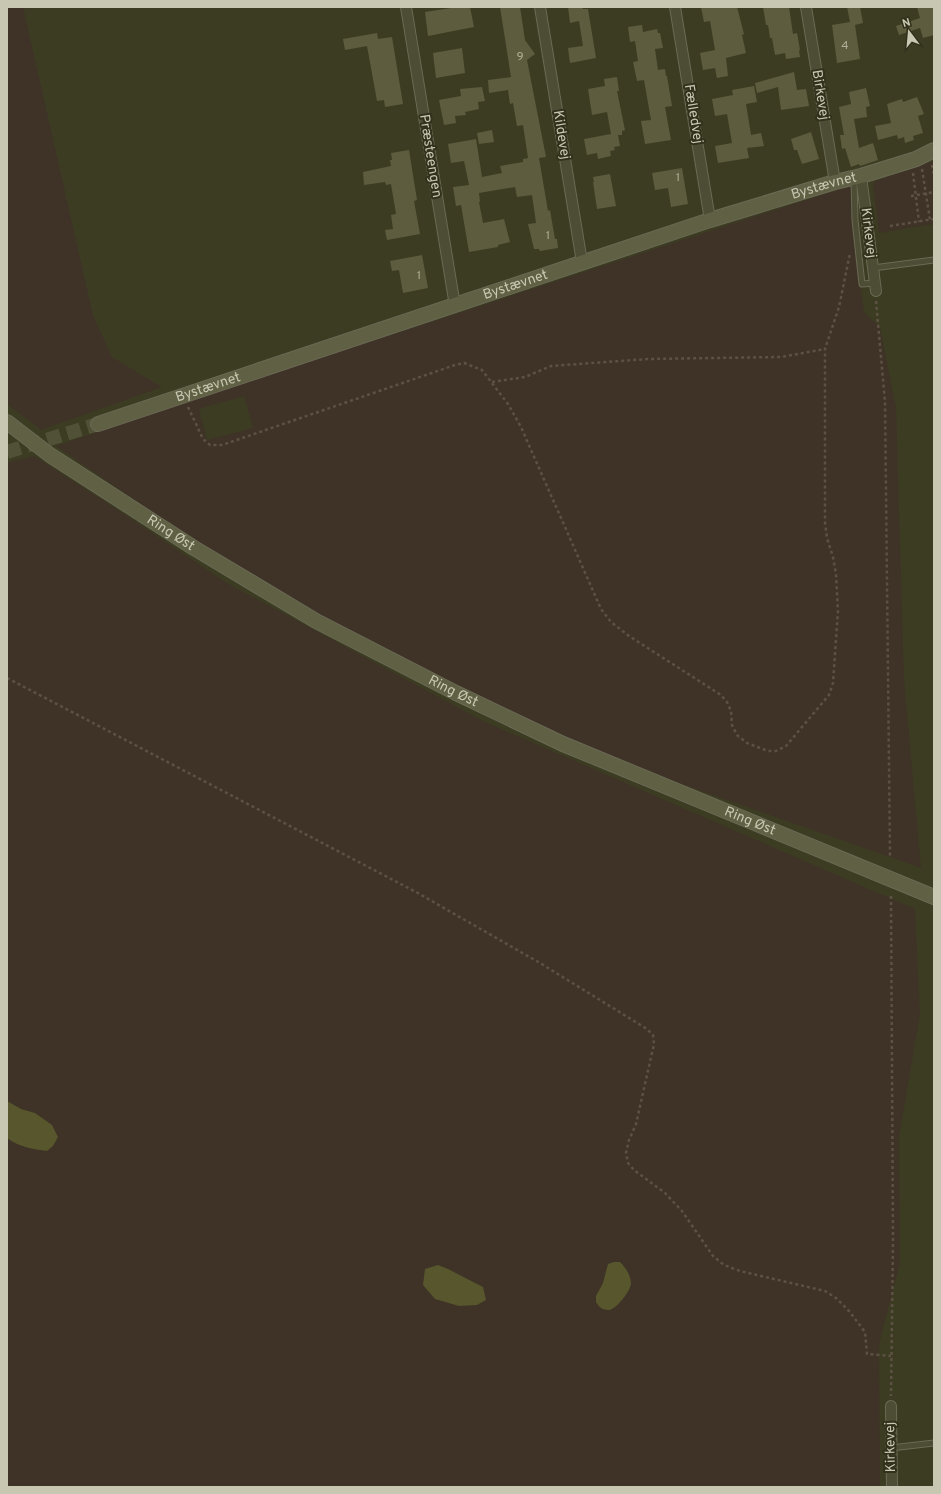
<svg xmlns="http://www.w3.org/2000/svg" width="941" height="1494" font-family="Overpass,sans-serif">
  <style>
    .green { fill: #3f3327; fill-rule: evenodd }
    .water { fill: #57562c }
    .building { fill: #5d5c3e }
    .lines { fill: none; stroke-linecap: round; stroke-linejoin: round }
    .secondary-tunnel { stroke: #515138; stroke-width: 14; stroke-dasharray: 14 7; stroke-linecap: butt }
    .lane-casing { stroke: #6a6a55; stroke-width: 7 }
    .street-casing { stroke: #6a6a55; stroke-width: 12 }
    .secondary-casing { stroke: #6a6a55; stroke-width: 16 }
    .path { stroke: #5d5144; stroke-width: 2.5; stroke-dasharray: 3 3; stroke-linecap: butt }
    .lane { stroke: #4d4d36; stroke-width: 5 }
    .street { stroke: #4d4d36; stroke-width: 10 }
    .secondary { stroke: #5f6044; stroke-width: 14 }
    .labels { text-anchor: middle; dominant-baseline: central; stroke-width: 4; stroke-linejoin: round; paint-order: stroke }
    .number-label { font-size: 12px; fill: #adad95 }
    .street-label { font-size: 14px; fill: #c8c8b2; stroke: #31311c }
  </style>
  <rect width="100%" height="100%" fill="#3c3c23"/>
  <!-- green -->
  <g class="green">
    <path d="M 7,7 L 23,7 L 93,315 L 112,357 L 162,387 L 41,430 L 7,404 Z"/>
    <path d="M 934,161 L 934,224 L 879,233 L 873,184 L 875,181 Z"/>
    <path d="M 852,185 L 854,237 L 864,312 L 880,327 L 896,407 L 904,679 L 921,868 L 673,781 L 565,738 L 487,702 L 319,617 L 161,518 L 56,446 L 197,398 ZM 244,396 L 253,428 L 207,440 L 199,409 Z"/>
    <path d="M 34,456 L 124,514 L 225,582 L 483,721 L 915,909 L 920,1015 L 899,1137 L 900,1263 L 879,1344 L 880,1487 L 7,1487 L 7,463 Z"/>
  </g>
  <!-- water -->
  <g class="water">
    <path d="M 7,1101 L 21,1109 L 35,1113 L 52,1125 L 58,1137 L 53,1146 L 47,1151 C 34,1149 18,1147 7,1138 Z"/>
    <path d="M 614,1262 L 620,1262 C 626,1268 631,1276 631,1284 C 630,1292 616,1309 609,1310 C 602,1310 599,1307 596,1302 L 596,1296 L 603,1283 L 608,1264 Z"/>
    <path d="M 438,1265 L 448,1269 L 483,1287 L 486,1300 L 477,1305 L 459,1306 L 435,1299 L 423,1285 L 425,1269 Z"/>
  </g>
  <!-- building -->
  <g class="building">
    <path d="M 450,7 L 470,7 L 474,27 L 428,36 L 425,12 L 451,8 Z"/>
    <path d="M 500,7 L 520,7 L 525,40 L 535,54 L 527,60 L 546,157 L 539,158 L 548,211 L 550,210 L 555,239 L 557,239 L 558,248 L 540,251 L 539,249 L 534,249 L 528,224 L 536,223 L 532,195 L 517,197 L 515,187 L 479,193 L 480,202 L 479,202 L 483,223 L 504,219 L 510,242 L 498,245 L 498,247 L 469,252 L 461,205 L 456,206 L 453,187 L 469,185 L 464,161 L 451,163 L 448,144 L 476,139 L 482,177 L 502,173 L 500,166 L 523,162 L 523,159 L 528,158 L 523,125 L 517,126 L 513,103 L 510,104 L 508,90 L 489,93 L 488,80 L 511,77 Z"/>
    <path d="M 568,7 L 582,7 L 583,9 L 588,9 L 596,58 L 570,63 L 568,48 L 583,46 L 579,21 L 570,23 Z"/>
    <path d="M 701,7 L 737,7 L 744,34 L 742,35 L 746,53 L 726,58 L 728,76 L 717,78 L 715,68 L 703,70 L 700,53 L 715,50 L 710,21 L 704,22 Z"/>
    <path d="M 763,7 L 789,7 L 793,34 L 797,33 L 800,50 L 799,51 L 800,57 L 786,59 L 785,53 L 775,55 L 772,38 L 770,38 L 768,25 L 766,25 Z"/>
    <path d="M 847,7 L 860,7 L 863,23 L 855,25 L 860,59 L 837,63 L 832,25 L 850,22 Z"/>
    <path d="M 917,7 L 934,7 L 934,35 L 923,38 L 920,28 L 899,35 L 896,26 L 920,18 Z"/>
    <path d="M 642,25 L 643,32 L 657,29 L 658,33 L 660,33 L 663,48 L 655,49 L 658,70 L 665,69 L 666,76 L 667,76 L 672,106 L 665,107 L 671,140 L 645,144 L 641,121 L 651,120 L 644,80 L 637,81 L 633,62 L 638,61 L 635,41 L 630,42 L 628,27 Z"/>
    <path d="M 377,33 L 378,39 L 392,37 L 403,104 L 385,107 L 384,100 L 377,101 L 367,46 L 345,50 L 343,39 Z"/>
    <path d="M 462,48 L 465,73 L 436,78 L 433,53 Z"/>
    <path d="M 794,72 L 797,90 L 806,89 L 809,106 L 781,110 L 778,87 L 757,93 L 755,83 Z"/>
    <path d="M 617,77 L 619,91 L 617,91 L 625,130 L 622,131 L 622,135 L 618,135 L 620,146 L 614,147 L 615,150 L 610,151 L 611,156 L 598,159 L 597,153 L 587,155 L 584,139 L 611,134 L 607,112 L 592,115 L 588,89 L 605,86 L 604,79 Z"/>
    <path d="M 754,86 L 757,102 L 746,104 L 751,135 L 761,133 L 764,146 L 747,148 L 749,158 L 718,163 L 715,146 L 732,143 L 727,114 L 715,116 L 712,99 L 733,95 L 732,90 Z"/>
    <path d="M 482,87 L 485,101 L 478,102 L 479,109 L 465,112 L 466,115 L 455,116 L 456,123 L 444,125 L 439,100 L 461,96 L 460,89 Z"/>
    <path d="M 866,88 L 870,106 L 866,107 L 867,117 L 854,119 L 859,148 L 873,143 L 878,160 L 860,166 L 859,164 L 851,167 L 845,148 L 842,149 L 840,135 L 844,135 L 839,107 L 851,104 L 849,92 Z"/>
    <path d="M 917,97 L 924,114 L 918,116 L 923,133 L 913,136 L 914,140 L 905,143 L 904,137 L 898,139 L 897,135 L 878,140 L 875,126 L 891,123 L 887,104 L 902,99 L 903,102 Z"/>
    <path d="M 492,130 L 494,142 L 479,144 L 477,133 Z"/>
    <path d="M 811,132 L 819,159 L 802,164 L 797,150 L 794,150 L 791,139 Z"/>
    <path d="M 409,150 L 417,200 L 414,201 L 420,234 L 387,240 L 385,230 L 393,229 L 391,215 L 396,214 L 391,184 L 386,185 L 385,182 L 364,185 L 363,172 L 391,166 L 390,160 L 392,160 L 391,153 Z"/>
    <path d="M 682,168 L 688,204 L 671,207 L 668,188 L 655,190 L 652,173 Z"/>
    <path d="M 610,174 L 616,206 L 597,209 L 593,182 L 594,182 L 593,177 Z"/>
    <path d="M 422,255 L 428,288 L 403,293 L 399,270 L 392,271 L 390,261 Z"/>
  </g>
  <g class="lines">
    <!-- secondary-tunnel -->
    <path class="secondary-tunnel" d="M 7,452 L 98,424"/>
    <defs>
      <g id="lane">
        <path d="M 854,179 L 855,220 L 862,284 L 875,283"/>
        <path d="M 873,268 L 934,260"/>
        <path d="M 891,1448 L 934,1443"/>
      </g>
      <g id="street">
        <path d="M 406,7 L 455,306"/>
        <path d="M 540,7 L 582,262"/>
        <path d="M 675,7 L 710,220"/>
        <path d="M 806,7 L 835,182"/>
        <path d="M 861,176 L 876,291"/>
        <path d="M 891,1406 L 892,1487"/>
      </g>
      <g id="secondary">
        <path id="s1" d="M 7,422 L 50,455 L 194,548 L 316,621 L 456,693 L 563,744 L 934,897"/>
        <path id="s2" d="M 98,424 L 710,220 L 835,182 L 861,176 L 916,159 L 934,150"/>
      </g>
    </defs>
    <!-- lane casing -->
    <use href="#lane" class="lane-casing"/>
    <!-- street casing -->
    <use href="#street" class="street-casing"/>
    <!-- secondary casing -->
    <use href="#secondary" class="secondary-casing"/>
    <!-- path -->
    <g class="path">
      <path d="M 932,165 L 934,175"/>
      <path d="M 922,169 L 930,220"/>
      <path d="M 913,173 L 919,222"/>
      <path d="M 911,196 L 934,192"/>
      <path d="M 890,226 L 934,219"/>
      <path d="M 876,301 L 885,402 L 890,856"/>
      <path d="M 492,382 L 525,377 L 551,366 L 648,359 L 781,357 L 825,349"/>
      <path d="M 188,407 L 203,439 L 210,445 L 222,445 L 455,365 L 464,363 L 482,370 L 508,404 L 521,427 L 601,609 L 611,622 L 629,636 L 721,695 L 727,702 L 731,711 L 732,725 L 737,735 L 747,743 L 768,751 L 776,751 L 786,746 L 829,695 L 833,683 L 838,611 L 836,574 L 833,557 L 827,538 L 825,523 L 825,349 L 839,307 L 850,253"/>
      <path d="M 7,678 L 416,892 L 540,963 L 647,1029 L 653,1035 L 654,1044 L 636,1124 L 629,1140 L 626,1153 L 628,1163 L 634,1170 L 665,1193 L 682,1211 L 713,1256 L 724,1265 L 740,1271 L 825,1291 L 836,1298 L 849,1311 L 865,1332 L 867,1354 L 891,1356"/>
      <path d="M 891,896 L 893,1240 L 891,1396"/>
    </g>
    <!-- lane -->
    <use href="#lane" class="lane"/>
    <!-- street -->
    <use href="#street" class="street"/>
    <!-- secondary -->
    <use href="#secondary" class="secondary"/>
  </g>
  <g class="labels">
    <!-- number labels -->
    <g class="number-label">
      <text x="845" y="46">4</text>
      <text x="520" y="57">9</text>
      <text x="678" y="178">1</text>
      <text x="548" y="236">1</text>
      <text x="419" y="276">1</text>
    </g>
    <!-- street labels -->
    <g class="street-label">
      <text transform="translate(820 95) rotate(81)">Birkevej</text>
      <text transform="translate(693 114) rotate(81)">Fælledvej</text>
      <text transform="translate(561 135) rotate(81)">Kildevej</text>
      <text transform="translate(430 156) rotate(81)">Præsteengen</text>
      <text stroke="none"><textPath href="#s2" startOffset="764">Bystævnet</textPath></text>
      <text transform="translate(868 233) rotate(83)">Kirkevej</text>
      <text stroke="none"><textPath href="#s2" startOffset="440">Bystævnet</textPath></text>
      <text stroke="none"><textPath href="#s2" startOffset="116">Bystævnet</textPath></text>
      <text stroke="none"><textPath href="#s1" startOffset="198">Ring Øst</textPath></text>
      <text stroke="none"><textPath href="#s1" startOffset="522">Ring Øst</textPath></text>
      <text stroke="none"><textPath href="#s1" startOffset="846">Ring Øst</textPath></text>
      <text transform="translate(891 1447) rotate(-91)">Kirkevej</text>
    </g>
  </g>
  <!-- border -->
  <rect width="941" height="1494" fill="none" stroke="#c8c8b2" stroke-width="16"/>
  <!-- north arrow -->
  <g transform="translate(909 32) rotate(344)" stroke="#31311c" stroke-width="3" paint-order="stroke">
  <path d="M0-3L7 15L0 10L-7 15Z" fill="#c8c8b2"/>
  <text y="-6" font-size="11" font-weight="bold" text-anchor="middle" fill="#c8c8b2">N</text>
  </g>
</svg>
